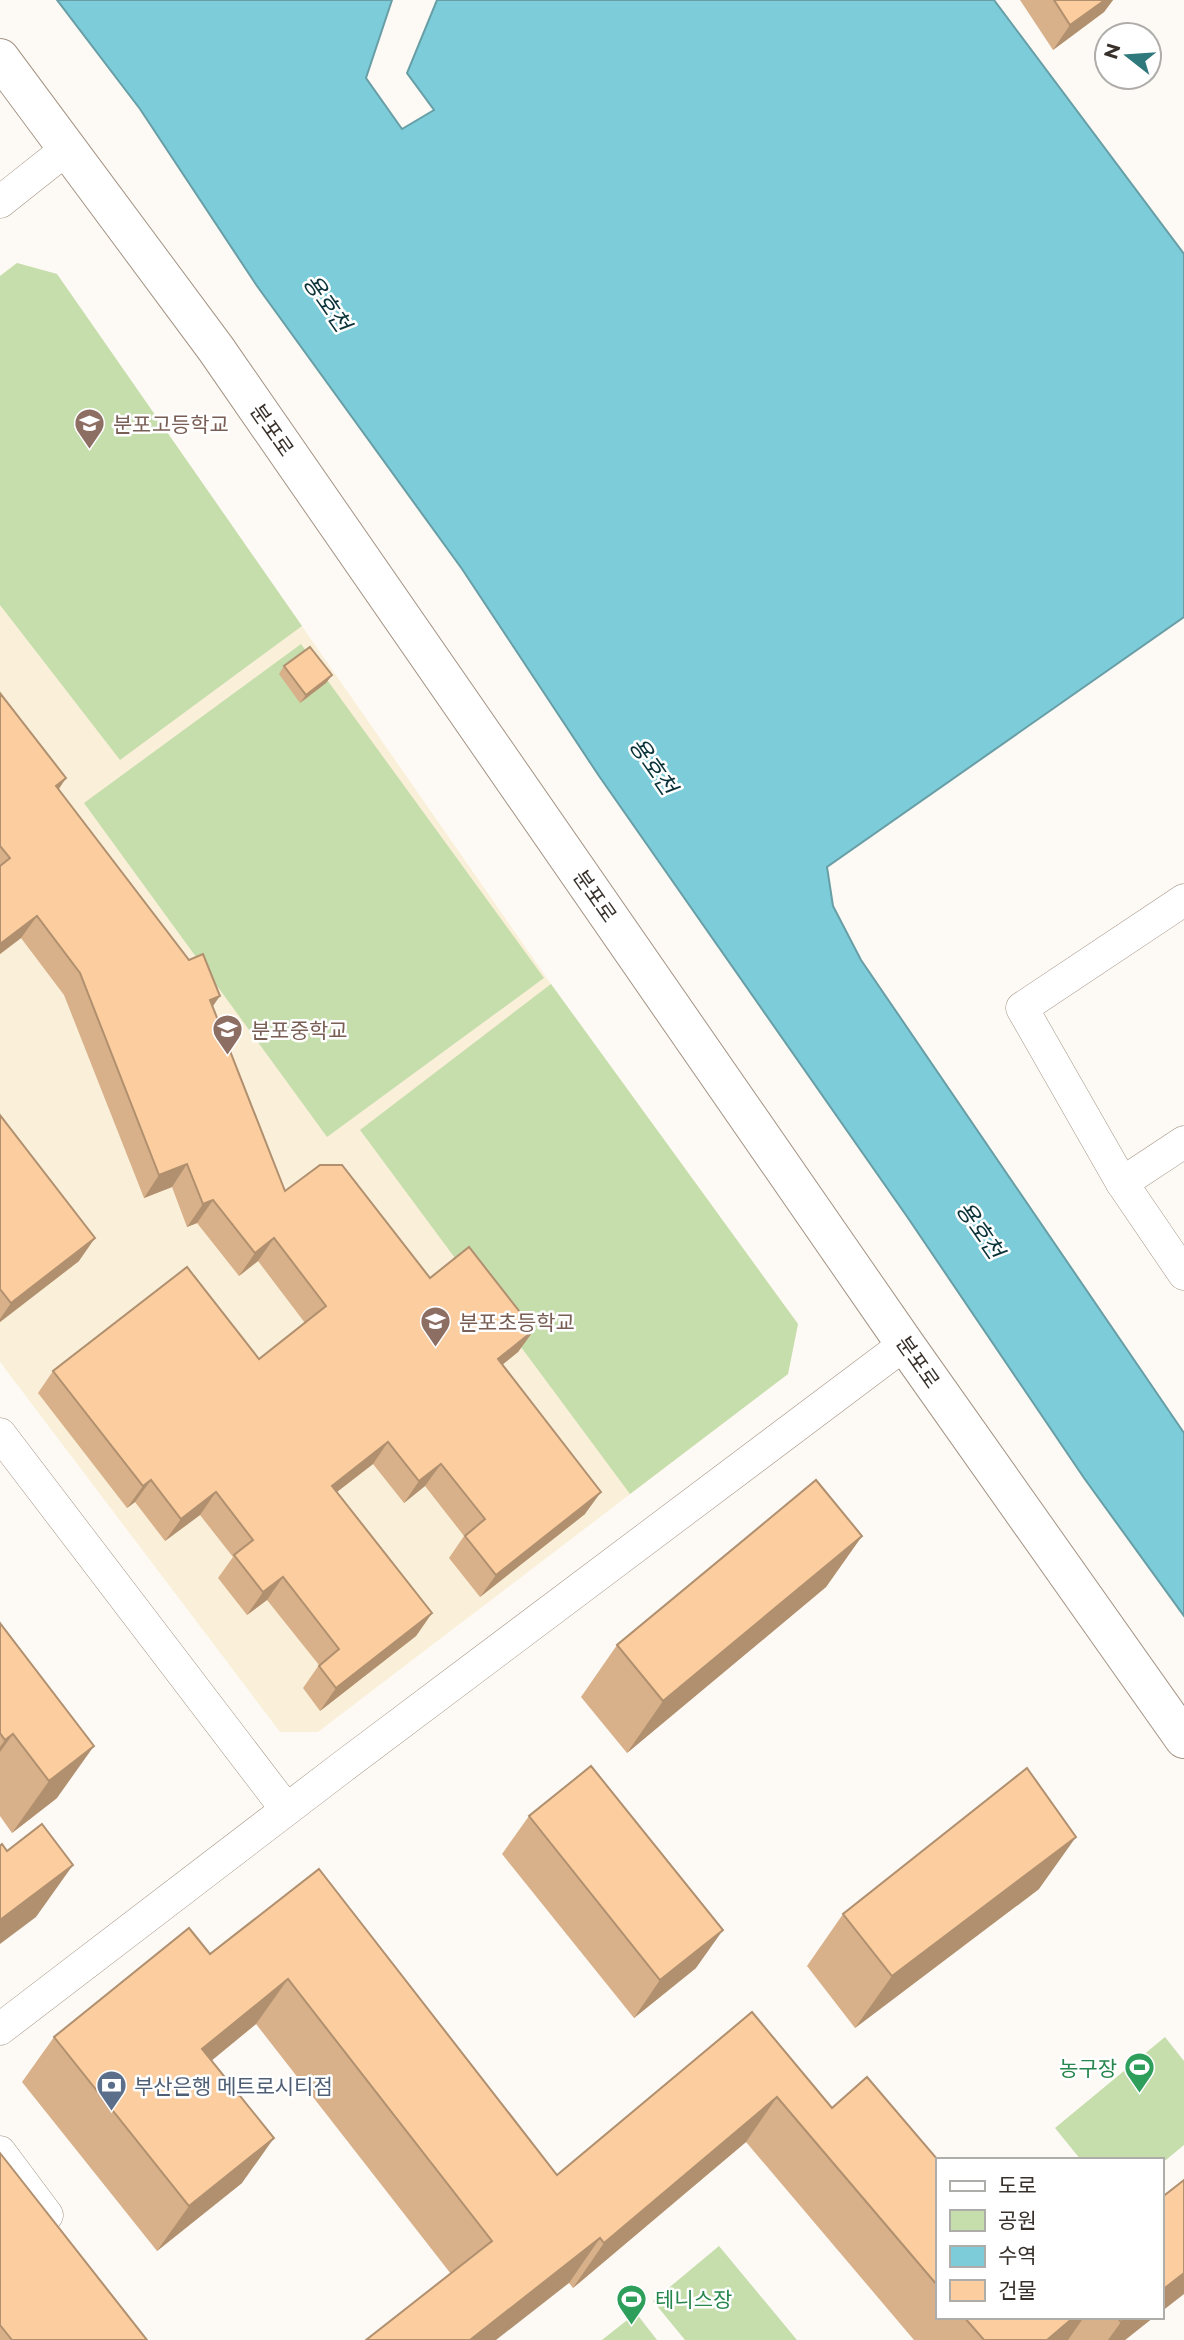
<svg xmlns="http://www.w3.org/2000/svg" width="1184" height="2340" font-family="Montserrat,'Noto Sans KR',sans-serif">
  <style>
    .education { fill: #faf0da }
    .green { fill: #c6ddac }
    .water { fill: #7dccd9; stroke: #689ea5; stroke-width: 2 }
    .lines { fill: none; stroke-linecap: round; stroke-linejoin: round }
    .street-casing { stroke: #a49484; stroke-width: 33 }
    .secondary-casing { stroke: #a49484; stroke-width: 40 }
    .street { stroke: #fff; stroke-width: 32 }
    .secondary { stroke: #fff; stroke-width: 38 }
    .wall { fill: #d8b089 }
    .shaded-wall { fill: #b0906f }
    .building { fill: #fbcd9f; stroke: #b0906f; stroke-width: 2 }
    .labels { text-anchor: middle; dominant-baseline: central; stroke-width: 5; stroke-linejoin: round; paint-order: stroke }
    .education-label { font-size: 21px; fill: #785e54; stroke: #fff; text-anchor: start }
    .street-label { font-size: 21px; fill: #38312b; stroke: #fff }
    .leisure-label { font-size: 21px; fill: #27864d; stroke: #fff; text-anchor: end }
    .service-label { font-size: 21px; fill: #4e5e75; stroke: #fff; text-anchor: start }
    .water-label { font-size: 23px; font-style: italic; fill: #093137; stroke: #fff }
  </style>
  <rect width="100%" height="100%" fill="#fdfaf6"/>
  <!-- education -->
  <path class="education" d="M 17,263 L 57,274 L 551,984 L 798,1324 L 788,1374 L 318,1732 L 280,1732 L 0,1362 L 0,276 Z"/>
  <!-- green -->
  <g class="green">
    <path d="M 17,263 L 57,274 L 302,626 L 120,760 L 0,605 L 0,276 Z"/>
    <path d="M 301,644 L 544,978 L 327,1137 L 84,803 Z"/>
    <path d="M 551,984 L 798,1324 L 788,1374 L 630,1494 L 360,1130 Z"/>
    <path d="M 1165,2037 L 1184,2061 L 1184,2145 L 1161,2164 L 1161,2160 L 1081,2160 L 1055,2128 Z"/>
    <path d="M 719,2246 L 797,2340 L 685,2340 L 653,2301 Z"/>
    <path d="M 636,2313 L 657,2340 L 602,2340 Z"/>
  </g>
  <!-- water -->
  <path class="water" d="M 57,0 L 392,0 L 366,78 L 402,129 L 434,110 L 407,73 L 437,0 L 994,0 L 1184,254 L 1184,617 L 827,867 L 833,906 L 861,960 L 1184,1433 L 1184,1616 L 1084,1478 L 908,1218 L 599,776 L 462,569 L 257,286 L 140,109 Z"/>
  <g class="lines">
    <defs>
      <g id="street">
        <path d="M 0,202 L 68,148"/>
        <path d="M 1184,1142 L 1122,1183 L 1184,1274"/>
        <path d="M 1122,1183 L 1022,1008 L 1184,900"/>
        <path d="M 0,1434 L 286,1809"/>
        <path d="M 0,2029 L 341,1768 L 905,1344"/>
        <path d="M 0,2152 L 47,2215"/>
      </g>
      <path id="secondary" d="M 0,58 L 216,349 L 905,1344 L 1184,1739"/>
    </defs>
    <!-- street casing -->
    <use href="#street" class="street-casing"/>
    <!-- secondary casing -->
    <use href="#secondary" class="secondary-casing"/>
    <!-- street -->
    <use href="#street" class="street"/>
    <!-- secondary -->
    <use href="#secondary" class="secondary"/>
  </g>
  <!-- wall -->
  <g class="wall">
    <path d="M 1020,0 L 1113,0 L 1104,12 L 1053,50 Z"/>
    <path d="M 284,666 L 332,675 L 326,683 L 300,703 L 279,674 Z"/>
    <path d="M 0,693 L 66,778 L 59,789 L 213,1006 L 285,1191 L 430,1278 L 534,1330 L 518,1352 L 502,1365 L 585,1514 L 480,1597 L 449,1558 L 464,1536 L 425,1486 L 404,1503 L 373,1464 L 337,1492 L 432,1613 L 416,1636 L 320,1711 L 303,1688 L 319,1665 L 267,1600 L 247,1615 L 218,1578 L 233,1557 L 200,1515 L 165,1541 L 135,1502 L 127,1508 L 38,1393 L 53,1371 L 259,1359 L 305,1323 L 258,1261 L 239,1276 L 197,1223 L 187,1227 L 172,1187 L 144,1198 L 64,995 L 21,938 L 0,954 Z"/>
    <path d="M 0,1115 L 79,1261 L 0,1322 Z"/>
    <path d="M 862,1536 L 826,1587 L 627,1753 L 581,1697 L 617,1645 Z"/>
    <path d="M 0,1623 L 57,1798 L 12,1833 L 0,1816 Z"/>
    <path d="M 529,1816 L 696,1968 L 634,2018 L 502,1854 Z"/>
    <path d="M 319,1869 L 557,2175 L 752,2012 L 832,2108 L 937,2160 L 937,2317 L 1154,2317 L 1125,2340 L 914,2340 L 746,2142 L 573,2288 L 569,2283 L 451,2274 L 256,2024 L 212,2060 L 242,2183 L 157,2251 L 22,2082 L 54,2037 L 210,1954 Z"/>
    <path d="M 1039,1889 L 855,2028 L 807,1966 L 843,1914 Z"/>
    <path d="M 0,2153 L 147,2340 L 0,2340 Z"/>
  </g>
  <!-- shaded-wall -->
  <g class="shaded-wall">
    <path d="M 1105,0 L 1113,0 L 1104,12 L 1053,50 L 1070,25 Z"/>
    <path d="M 332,675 L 326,683 L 300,703 L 306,695 Z"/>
    <path d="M 66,778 L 51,800 L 56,786 Z"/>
    <path d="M 37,916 L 21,938 L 0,954 L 0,944 Z"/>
    <path d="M 220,996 L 204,1019 L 210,1000 Z"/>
    <path d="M 187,1164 L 172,1187 L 144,1198 L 159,1175 Z"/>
    <path d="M 213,1200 L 197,1223 L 187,1227 L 203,1204 Z"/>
    <path d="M 95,1238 L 79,1261 L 0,1322 L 0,1319 L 11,1303 Z"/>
    <path d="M 274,1238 L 258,1261 L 239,1276 L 255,1253 Z"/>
    <path d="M 534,1330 L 518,1352 L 482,1381 L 498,1359 Z"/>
    <path d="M 388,1442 L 373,1464 L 316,1508 L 332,1486 Z"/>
    <path d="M 441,1464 L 425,1486 L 404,1503 L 419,1481 Z"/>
    <path d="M 151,1480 L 135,1502 L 127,1508 L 143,1486 Z"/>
    <path d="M 216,1492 L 200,1515 L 165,1541 L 181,1519 Z"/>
    <path d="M 601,1492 L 585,1514 L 480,1597 L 496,1575 Z"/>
    <path d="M 862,1536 L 826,1587 L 627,1753 L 663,1701 Z"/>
    <path d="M 283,1577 L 267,1600 L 247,1615 L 263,1592 Z"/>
    <path d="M 432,1613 L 416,1636 L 320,1711 L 336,1688 Z"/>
    <path d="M 13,1734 L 0,1752 L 0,1747 L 5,1740 Z"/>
    <path d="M 94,1746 L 57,1798 L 12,1833 L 49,1781 Z"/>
    <path d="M 1076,1837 L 1039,1889 L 855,2028 L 892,1976 Z"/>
    <path d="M 73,1865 L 36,1917 L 0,1944 L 0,1920 Z"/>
    <path d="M 723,1930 L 696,1968 L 634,2018 L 660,1980 Z"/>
    <path d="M 288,1979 L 256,2024 L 171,2094 L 202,2049 Z"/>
    <path d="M 777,2097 L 746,2142 L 573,2288 L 604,2243 Z"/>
    <path d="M 274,2138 L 242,2183 L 157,2251 L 189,2206 Z"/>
    <path d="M 600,2238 L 569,2283 L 496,2340 L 470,2340 Z"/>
    <path d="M 1184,2273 L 1184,2294 L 1161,2312 L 1161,2291 Z"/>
    <path d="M 1074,2317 L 1084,2317 L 1068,2340 L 1047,2340 Z"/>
    <path d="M 1127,2317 L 1154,2317 L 1125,2340 L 1108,2340 L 1121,2322 Z"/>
  </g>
  <!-- building -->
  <g class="building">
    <path d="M 1054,0 L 1105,0 L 1070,25 Z"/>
    <path d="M 310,647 L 332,675 L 306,695 L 284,666 Z"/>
    <path d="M 0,693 L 66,778 L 56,786 L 189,960 L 203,954 L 220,996 L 210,1000 L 285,1191 L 320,1165 L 342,1165 L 430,1278 L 469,1247 L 534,1330 L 498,1359 L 601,1492 L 496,1575 L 465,1536 L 485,1519 L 441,1464 L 419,1481 L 388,1442 L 332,1486 L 432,1613 L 336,1688 L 319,1666 L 339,1649 L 283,1577 L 263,1592 L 234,1555 L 253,1540 L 216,1492 L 181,1519 L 151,1480 L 143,1486 L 53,1371 L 187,1267 L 259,1359 L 326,1306 L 274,1238 L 255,1253 L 213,1200 L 203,1204 L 187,1164 L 159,1175 L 80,973 L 37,916 L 0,944 L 0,866 L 10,858 L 0,846 Z"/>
    <path d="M 0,1115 L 95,1238 L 11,1303 L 0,1289 Z"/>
    <path d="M 816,1480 L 862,1536 L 663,1701 L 617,1645 Z"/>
    <path d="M 0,1623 L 94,1746 L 49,1781 L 13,1734 L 5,1740 L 0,1733 Z"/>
    <path d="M 591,1766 L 723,1930 L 660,1980 L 529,1816 Z"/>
    <path d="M 1027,1768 L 1076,1837 L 892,1976 L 843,1914 Z"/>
    <path d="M 42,1824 L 73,1865 L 0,1920 L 0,1846 L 2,1844 L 7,1851 Z"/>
    <path d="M 319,1869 L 557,2175 L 752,2012 L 832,2108 L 867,2077 L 938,2160 L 937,2285 L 777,2097 L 604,2243 L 600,2238 L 470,2340 L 366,2340 L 492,2241 L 288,1979 L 202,2049 L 274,2138 L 189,2206 L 54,2037 L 189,1928 L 210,1954 Z"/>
    <path d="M 0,2153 L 147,2340 L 12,2340 L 0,2325 Z"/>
    <path d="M 1184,2180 L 1184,2273 L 1161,2291 L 1161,2198 Z"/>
    <path d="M 964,2317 L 1074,2317 L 1047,2340 L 984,2340 Z"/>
    <path d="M 1117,2317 L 1127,2317 L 1121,2322 Z"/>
  </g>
  <!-- icons -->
  <defs>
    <symbol id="school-pin" viewBox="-11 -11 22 30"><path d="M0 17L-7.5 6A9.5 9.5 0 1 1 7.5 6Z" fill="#8d6e63" stroke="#fff"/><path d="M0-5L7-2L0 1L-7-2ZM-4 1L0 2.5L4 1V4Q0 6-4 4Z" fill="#fff"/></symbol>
    <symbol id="stadium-pin" viewBox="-11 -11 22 30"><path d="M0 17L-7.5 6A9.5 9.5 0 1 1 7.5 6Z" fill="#2e9e5b" stroke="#fff"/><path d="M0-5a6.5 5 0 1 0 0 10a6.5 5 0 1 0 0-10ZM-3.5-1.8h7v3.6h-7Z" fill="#fff"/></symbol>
    <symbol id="bank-pin" viewBox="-11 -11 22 30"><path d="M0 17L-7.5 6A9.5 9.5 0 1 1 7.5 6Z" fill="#5c6f8a" stroke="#fff"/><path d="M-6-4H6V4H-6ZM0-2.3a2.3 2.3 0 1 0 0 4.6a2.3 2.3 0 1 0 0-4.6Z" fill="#fff"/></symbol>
  </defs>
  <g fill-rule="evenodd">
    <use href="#school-pin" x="72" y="406" width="35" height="47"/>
    <use href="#school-pin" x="210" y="1012" width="35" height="47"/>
    <use href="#school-pin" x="418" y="1304" width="35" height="47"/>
    <use href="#stadium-pin" x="1122" y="2050" width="35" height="47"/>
    <use href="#bank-pin" x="94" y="2068" width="35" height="47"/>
    <use href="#stadium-pin" x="614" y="2282" width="35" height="47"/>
  </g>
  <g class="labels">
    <!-- education labels -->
    <g class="education-label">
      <text x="113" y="424">분포고등학교</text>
      <text x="251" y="1030">분포중학교</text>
      <text x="459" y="1322">분포초등학교</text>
    </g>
    <!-- street labels -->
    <g class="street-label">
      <text transform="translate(272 430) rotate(55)">분포로</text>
      <text transform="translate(595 896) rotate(55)">분포로</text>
      <text transform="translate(918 1362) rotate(55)">분포로</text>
    </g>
    <!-- leisure labels -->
    <g class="leisure-label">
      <text x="1117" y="2068">농구장</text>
      <text x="655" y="2299" text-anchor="start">테니스장</text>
    </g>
    <!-- service labels -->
    <g class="service-label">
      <text x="134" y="2086">부산은행 메트로시티점</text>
    </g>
    <!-- water labels -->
    <g class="water-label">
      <text transform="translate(327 303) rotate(55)">용호천</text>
      <text transform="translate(653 766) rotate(55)">용호천</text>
      <text transform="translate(980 1230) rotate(55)">용호천</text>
    </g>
  </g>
  <!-- legend -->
  <rect x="936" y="2158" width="228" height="161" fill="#ffffff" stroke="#afadaa" stroke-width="2"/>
  <rect x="950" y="2181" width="35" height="10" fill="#ffffff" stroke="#afadaa" stroke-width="2"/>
  <text x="998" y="2193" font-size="21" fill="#38312b">도로</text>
  <rect x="950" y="2210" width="35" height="21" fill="#c6ddac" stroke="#afadaa" stroke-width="2"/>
  <text x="998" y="2228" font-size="21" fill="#38312b">공원</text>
  <rect x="950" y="2246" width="35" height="21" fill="#7dccd9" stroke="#afadaa" stroke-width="2"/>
  <text x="998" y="2263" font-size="21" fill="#38312b">수역</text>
  <rect x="950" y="2280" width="35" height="21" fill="#fbcd9f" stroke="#afadaa" stroke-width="2"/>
  <text x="998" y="2298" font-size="21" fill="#38312b">건물</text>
  <!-- north arrow -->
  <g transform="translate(1128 56) rotate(287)"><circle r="33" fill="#ffffff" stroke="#afadaa" stroke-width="2"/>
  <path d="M0-5L12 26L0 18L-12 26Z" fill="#2f787c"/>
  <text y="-10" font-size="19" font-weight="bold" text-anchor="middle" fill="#38312b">N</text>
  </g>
</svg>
